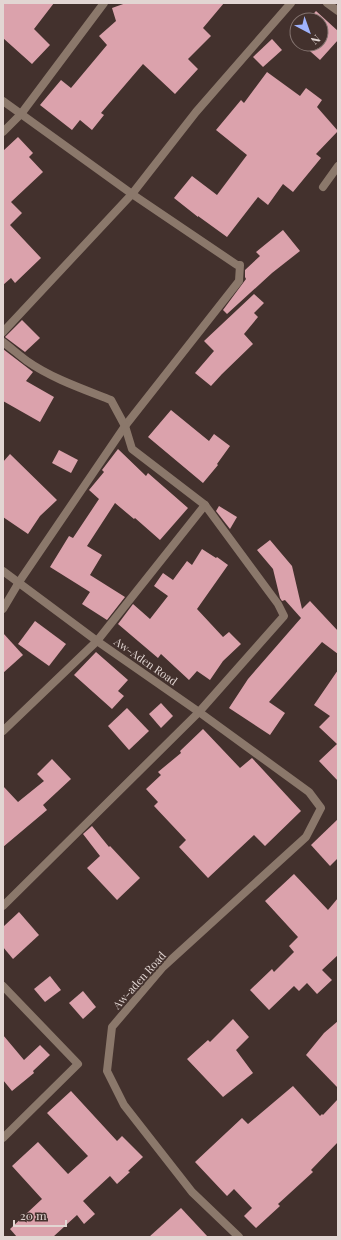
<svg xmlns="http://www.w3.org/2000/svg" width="341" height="1240" font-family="'Playfair Display',serif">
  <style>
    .building { fill: #dba2ac }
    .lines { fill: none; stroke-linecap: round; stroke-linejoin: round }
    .minor { stroke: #8b786b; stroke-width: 8 }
    .labels { text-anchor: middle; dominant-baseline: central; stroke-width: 4; stroke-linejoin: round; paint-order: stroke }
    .street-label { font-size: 11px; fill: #e2d6d3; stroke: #43312d }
  </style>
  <rect width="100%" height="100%" fill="#43312d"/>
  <!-- building -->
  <g class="building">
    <path d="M 3,3 L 54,3 L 34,29 L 50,45 L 32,64 L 3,38 Z"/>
    <path d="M 126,3 L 224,3 L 203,28 L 211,36 L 188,59 L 198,69 L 175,94 L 143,64 L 101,113 L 104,115 L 92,130 L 80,120 L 72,130 L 40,105 L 61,80 L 71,88 L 107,45 L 99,36 L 116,21 L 112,8 Z"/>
    <path d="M 316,11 L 338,31 L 338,40 L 320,60 L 302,44 L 321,44 L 321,20 L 308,20 Z"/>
    <path d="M 272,39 L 282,50 L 263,67 L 253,57 Z"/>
    <path d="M 267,72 L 300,96 L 306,88 L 322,100 L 317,107 L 338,131 L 316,154 L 321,158 L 293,192 L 283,184 L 268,205 L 258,197 L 227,237 L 198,216 L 198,217 L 174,198 L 192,176 L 217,195 L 247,155 L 216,130 L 241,100 L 244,103 Z"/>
    <path d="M 18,137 L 33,153 L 29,157 L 43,172 L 11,202 L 22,213 L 10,225 L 41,258 L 15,283 L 11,278 L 3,285 L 3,151 Z"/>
    <path d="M 283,230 L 300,251 L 272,273 L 227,314 L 223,310 L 246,279 L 245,277 L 245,270 L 260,256 L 256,252 Z"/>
    <path d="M 254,294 L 264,303 L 254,313 L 258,317 L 244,334 L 253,344 L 222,374 L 211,386 L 195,373 L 214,351 L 204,341 Z"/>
    <path d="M 22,320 L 40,338 L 25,352 L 5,337 Z"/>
    <path d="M 3,349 L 33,372 L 26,381 L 54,397 L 40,422 L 3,401 Z"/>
    <path d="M 171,410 L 209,441 L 214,434 L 230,446 L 217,464 L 218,465 L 203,483 L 148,437 Z"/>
    <path d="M 118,449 L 146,476 L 148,473 L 188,508 L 160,540 L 135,518 L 134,519 L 115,503 L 87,546 L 102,555 L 90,575 L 125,597 L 107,620 L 82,604 L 90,592 L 50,567 L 69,536 L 73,538 L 99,499 L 89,490 L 104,472 L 102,470 Z"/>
    <path d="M 59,450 L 78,460 L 71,473 L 52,463 Z"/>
    <path d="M 10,454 L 57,500 L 40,516 L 28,534 L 3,517 L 3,462 Z"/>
    <path d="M 219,506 L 237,517 L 230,529 L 216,511 Z"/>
    <path d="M 270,540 L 292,566 L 302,609 L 310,601 L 338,631 L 338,654 L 322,642 L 269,702 L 285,713 L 270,735 L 229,708 L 248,679 L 301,618 L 285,600 L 282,601 L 280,598 L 273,569 L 257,550 Z"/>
    <path d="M 202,549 L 216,558 L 217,557 L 228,565 L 197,609 L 223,637 L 229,632 L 241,644 L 223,661 L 210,680 L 197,671 L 189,680 L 161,654 L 158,658 L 118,624 L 133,604 L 150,619 L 168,596 L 154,586 L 163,573 L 173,580 L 187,561 L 192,565 Z"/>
    <path d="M 35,621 L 66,644 L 49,666 L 18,644 Z"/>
    <path d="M 3,633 L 23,655 L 3,673 Z"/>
    <path d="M 96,652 L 128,680 L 118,691 L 124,696 L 112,709 L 74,675 Z"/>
    <path d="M 338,670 L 338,781 L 319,761 L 337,744 L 319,727 L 330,716 L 314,705 Z"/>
    <path d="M 161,703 L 173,716 L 161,728 L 149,714 Z"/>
    <path d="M 127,708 L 149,731 L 129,750 L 108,726 Z"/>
    <path d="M 203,729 L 240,768 L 252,758 L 301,811 L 265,846 L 254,835 L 208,878 L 179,847 L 186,840 L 154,806 L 158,802 L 146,789 L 161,775 L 158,772 L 181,753 L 180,751 Z"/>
    <path d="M 52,759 L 71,779 L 43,805 L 47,810 L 3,847 L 3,786 L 18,802 L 44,781 L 37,774 Z"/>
    <path d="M 338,819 L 338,858 L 330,866 L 311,845 Z"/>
    <path d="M 92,826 L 109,847 L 110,846 L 140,878 L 117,900 L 87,868 L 100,856 L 83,834 Z"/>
    <path d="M 294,874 L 328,910 L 338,898 L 338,955 L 322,970 L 332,980 L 317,994 L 307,983 L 299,991 L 294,986 L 269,1010 L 250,990 L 272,969 L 274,972 L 294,952 L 289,946 L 298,937 L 265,901 Z"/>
    <path d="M 19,912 L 39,935 L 13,959 L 3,947 L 3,927 Z"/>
    <path d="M 50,976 L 61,990 L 45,1002 L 34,989 Z"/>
    <path d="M 83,991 L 96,1007 L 83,1019 L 69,1003 Z"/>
    <path d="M 233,1019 L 249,1037 L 236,1050 L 253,1073 L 223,1097 L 187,1059 L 208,1040 L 210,1042 Z"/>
    <path d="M 338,1021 L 338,1088 L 306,1055 L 324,1033 Z"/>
    <path d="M 3,1035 L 24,1060 L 40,1045 L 50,1055 L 33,1071 L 34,1073 L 12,1091 L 3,1080 Z"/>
    <path d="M 293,1086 L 320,1116 L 322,1114 L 323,1115 L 338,1099 L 338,1142 L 311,1170 L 313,1172 L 278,1204 L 280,1206 L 256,1228 L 244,1216 L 252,1208 L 234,1189 L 227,1196 L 195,1162 L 242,1118 L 248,1124 Z"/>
    <path d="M 71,1091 L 117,1141 L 122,1136 L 143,1157 L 128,1171 L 130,1172 L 117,1184 L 110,1176 L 83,1201 L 95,1214 L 84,1224 L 77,1215 L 53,1237 L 17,1237 L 10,1229 L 42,1199 L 12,1166 L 38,1142 L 68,1174 L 88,1156 L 47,1113 Z"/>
    <path d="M 181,1208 L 208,1237 L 149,1237 Z"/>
  </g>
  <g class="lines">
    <!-- minor -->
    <g class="minor">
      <path d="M 327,3 L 338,11"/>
      <path d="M 3,101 L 132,194 L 237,265 L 240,265 L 239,281 L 125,426 L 19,582 L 3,609"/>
      <path d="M 3,132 L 21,114 L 104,3"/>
      <path d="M 323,187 L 338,166"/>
      <path d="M 3,332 L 132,194 L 196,112 L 291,3"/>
      <path d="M 3,342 C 11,348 19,355 27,361 C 51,378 83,389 111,400 L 125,426 L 132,449 L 205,505"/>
      <path d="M 3,571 L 97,641 L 199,712 L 309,792 L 321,808 L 306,837 L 163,967 L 112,1027 L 107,1071 L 124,1105 L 192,1192 L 239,1237"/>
      <path d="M 3,731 L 97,641 L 205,505 L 278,604 L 284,616 L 199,712 L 3,906"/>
      <path d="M 3,986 L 78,1064 L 3,1138"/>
    </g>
  </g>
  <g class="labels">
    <!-- street labels -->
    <g class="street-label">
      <text transform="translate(146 661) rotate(35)">Aw-Aden Road</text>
      <text transform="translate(139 980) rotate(-48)">Aw-aden Road</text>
    </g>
  </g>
  <!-- border -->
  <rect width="341" height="1240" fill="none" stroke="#e2d6d3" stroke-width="8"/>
  <!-- north arrow -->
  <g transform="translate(309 32) rotate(139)"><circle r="19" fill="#43312d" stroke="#83736f"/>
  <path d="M0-3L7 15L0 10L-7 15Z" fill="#9fb3fd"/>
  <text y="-6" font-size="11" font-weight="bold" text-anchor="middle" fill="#e2d6d3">N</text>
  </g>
  <!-- scale -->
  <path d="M14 1220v6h52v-6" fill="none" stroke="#e2d6d3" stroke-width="2"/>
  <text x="20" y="1220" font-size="12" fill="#e2d6d3" stroke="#43312d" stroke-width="3" paint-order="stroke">20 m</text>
</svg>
